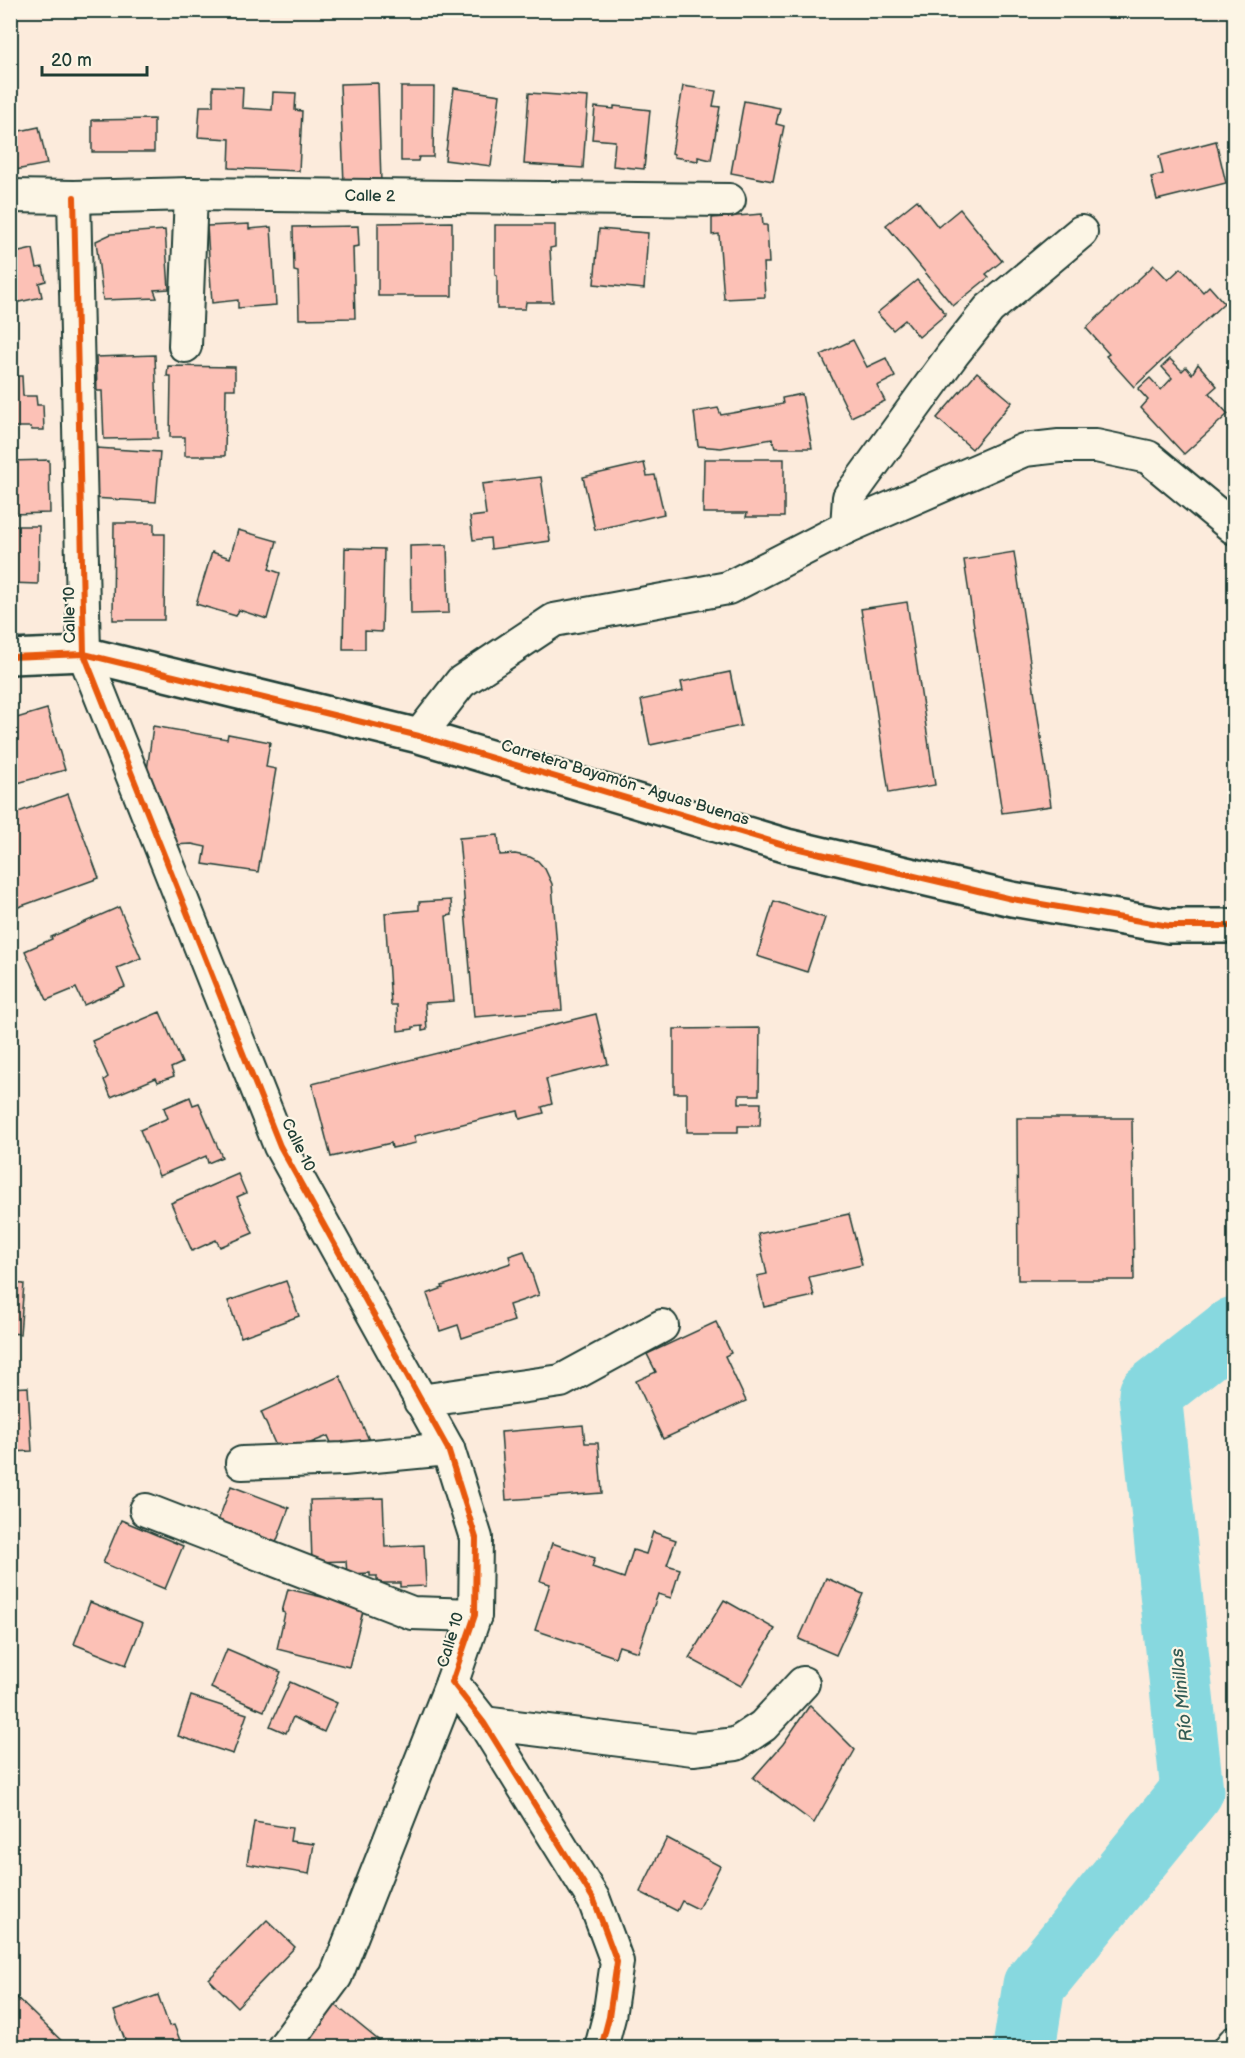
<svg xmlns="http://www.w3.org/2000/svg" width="1245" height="2058" font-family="'Balsamiq Sans',sans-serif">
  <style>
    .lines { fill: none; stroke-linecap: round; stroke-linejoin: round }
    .river { stroke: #87d8df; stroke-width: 63 }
    .building { fill: #fcc1b6; stroke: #1f3d34; stroke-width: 1.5 }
    .minor-casing { stroke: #1f3d34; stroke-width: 36 }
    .tertiary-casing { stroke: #1f3d34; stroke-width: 38 }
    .minor { stroke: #fcf5e5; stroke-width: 32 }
    .tertiary { stroke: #fcf5e5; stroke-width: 33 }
    .cycleway-casing { stroke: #fcf5e5; stroke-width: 10 }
    .cycleway { stroke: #e8590c; stroke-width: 6 }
    .labels { text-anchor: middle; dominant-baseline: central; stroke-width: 4.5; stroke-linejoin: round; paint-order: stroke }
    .street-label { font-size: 16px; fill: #1f3d34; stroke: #fcf5e5 }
    .water-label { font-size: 18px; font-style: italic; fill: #345c56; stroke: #fcf5e5 }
  </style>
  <rect width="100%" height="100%" fill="#fcebdc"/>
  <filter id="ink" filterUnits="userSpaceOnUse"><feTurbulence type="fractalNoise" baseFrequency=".0167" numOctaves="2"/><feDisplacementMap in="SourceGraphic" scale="12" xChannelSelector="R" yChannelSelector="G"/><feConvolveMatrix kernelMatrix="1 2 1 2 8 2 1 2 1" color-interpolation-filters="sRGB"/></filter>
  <g filter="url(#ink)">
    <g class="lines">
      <!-- river -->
      <path class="river" d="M 1024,2048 L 1034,1985 L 1192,1791 L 1150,1394 L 1234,1328"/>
    </g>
    <!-- building -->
    <g class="building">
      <path d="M 378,83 L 381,183 L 344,184 L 340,84 Z"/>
      <path d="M 213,86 L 243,87 L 242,108 L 272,110 L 273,92 L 296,93 L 295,110 L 302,111 L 299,171 L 229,168 L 230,139 L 198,137 L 200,106 L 213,106 Z"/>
      <path d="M 683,86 L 716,91 L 713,106 L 720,107 L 711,160 L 698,157 L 698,161 L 674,157 L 674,154 L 672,153 Z"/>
      <path d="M 401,87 L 434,87 L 433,157 L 419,157 L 418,161 L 401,161 Z"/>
      <path d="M 454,88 L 500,95 L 491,166 L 445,160 Z"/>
      <path d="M 529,93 L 588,97 L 583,168 L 524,164 Z"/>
      <path d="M 744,101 L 780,108 L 776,124 L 784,126 L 773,181 L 731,173 Z"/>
      <path d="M 614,106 L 650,110 L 644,169 L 613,166 L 615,141 L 592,139 L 595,107 L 614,109 Z"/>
      <path d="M 154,119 L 154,152 L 92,152 L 92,120 Z"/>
      <path d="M 39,127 L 47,164 L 10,171 L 10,133 Z"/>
      <path d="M 1216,141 L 1226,183 L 1157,200 L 1151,177 L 1163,174 L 1159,156 Z"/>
      <path d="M 917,200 L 938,227 L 960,209 L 1002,261 L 986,274 L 989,277 L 953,306 L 886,225 Z"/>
      <path d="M 762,214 L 763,225 L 767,225 L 769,263 L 763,263 L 765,297 L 724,299 L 719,234 L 712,235 L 712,218 Z"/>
      <path d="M 452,222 L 452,296 L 378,296 L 378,223 Z"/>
      <path d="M 249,224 L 249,229 L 271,227 L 276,305 L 238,308 L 238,300 L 212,303 L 207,226 Z"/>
      <path d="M 495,225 L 555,225 L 555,247 L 550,248 L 553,302 L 526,302 L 525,309 L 497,309 L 497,276 L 495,275 Z"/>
      <path d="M 358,226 L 359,246 L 353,247 L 355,318 L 299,319 L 298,272 L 294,271 L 293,227 Z"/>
      <path d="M 599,229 L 648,233 L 644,289 L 594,284 Z"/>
      <path d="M 165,230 L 169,289 L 154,290 L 157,298 L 103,300 L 96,241 L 111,234 Z"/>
      <path d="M 33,249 L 37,268 L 43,267 L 46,281 L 39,283 L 42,297 L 10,304 L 10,254 Z"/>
      <path d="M 1154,265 L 1168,280 L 1181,268 L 1203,292 L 1209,286 L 1224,303 L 1134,387 L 1106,356 L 1109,354 L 1086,328 Z"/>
      <path d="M 917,280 L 946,314 L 919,337 L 905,320 L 893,330 L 877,313 Z"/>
      <path d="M 853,340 L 867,367 L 886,358 L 895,377 L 877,386 L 885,401 L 851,417 L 821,355 Z"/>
      <path d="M 155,355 L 158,438 L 104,439 L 102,391 L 97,391 L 96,357 Z"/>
      <path d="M 10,356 L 13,356 L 14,376 L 22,376 L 23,396 L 36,396 L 37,405 L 43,405 L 44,430 L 32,430 L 31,427 L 10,427 Z"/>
      <path d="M 1170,359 L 1182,371 L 1186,367 L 1192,374 L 1198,364 L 1217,386 L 1209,393 L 1228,414 L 1184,454 L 1141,408 L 1148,400 L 1138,389 L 1150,378 L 1161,390 L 1172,378 L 1162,367 Z"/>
      <path d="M 168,366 L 235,367 L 235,389 L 226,389 L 225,456 L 185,456 L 185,437 L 170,437 L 171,376 L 167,376 Z"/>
      <path d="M 977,372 L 1012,402 L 972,449 L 937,418 Z"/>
      <path d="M 802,394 L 812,448 L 775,448 L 772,439 L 721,448 L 698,446 L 694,412 L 718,408 L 721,415 L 783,404 L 782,398 Z"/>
      <path d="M 96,448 L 160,452 L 156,502 L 93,498 Z"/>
      <path d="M 704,459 L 784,459 L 784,517 L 746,517 L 747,513 L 703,513 Z"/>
      <path d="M 49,460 L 50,513 L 10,514 L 10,461 Z"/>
      <path d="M 644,463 L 647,476 L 655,475 L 664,514 L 595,530 L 583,477 Z"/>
      <path d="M 541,477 L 550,541 L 491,549 L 490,538 L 473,540 L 470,517 L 486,515 L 482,484 Z"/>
      <path d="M 114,523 L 154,523 L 154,534 L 165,534 L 164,620 L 113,620 Z"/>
      <path d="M 10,526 L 39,526 L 38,584 L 10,583 Z"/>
      <path d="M 238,530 L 277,541 L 269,569 L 280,573 L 267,619 L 239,610 L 236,616 L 196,604 L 212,552 L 230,558 Z"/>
      <path d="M 447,545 L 449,613 L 411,614 L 410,546 Z"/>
      <path d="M 345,548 L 384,549 L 382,632 L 365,631 L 365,649 L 343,649 Z"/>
      <path d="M 1014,552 L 1051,806 L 1002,813 L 964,560 Z"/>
      <path d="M 907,602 L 935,785 L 889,793 L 861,609 Z"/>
      <path d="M 730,672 L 741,726 L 650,745 L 641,700 L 683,691 L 681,682 Z"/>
      <path d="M 47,709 L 65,770 L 10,785 L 10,720 Z"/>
      <path d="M 153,726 L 227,739 L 228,734 L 270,742 L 266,767 L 276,769 L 258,872 L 203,864 L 206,847 L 192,844 L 171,845 L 147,771 Z"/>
      <path d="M 68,794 L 99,878 L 13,909 L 10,902 L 10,815 Z"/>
      <path d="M 498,835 L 500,855 L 515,854 L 530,857 L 538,861 L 545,869 L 552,884 L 562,1010 L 474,1017 L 459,838 Z"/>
      <path d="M 451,900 L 452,915 L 446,916 L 454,1001 L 425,1003 L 427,1030 L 422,1031 L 422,1026 L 413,1027 L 413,1029 L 398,1031 L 397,1005 L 391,1005 L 385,913 L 419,910 L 419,902 Z"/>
      <path d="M 774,901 L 825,918 L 807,972 L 757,956 Z"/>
      <path d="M 119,907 L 141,958 L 117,968 L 125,987 L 84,1005 L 76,988 L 47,1000 L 25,951 L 52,939 L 51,937 Z"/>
      <path d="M 160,1012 L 182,1063 L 171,1068 L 174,1076 L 158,1082 L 156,1078 L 111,1097 L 104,1080 L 108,1077 L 92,1041 Z"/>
      <path d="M 596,1014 L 608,1064 L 546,1079 L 552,1104 L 542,1107 L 544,1113 L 520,1119 L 518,1111 L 491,1117 L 414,1136 L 416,1143 L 392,1148 L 391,1143 L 331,1157 L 312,1084 Z"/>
      <path d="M 760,1028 L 759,1095 L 739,1095 L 739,1103 L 761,1103 L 760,1126 L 738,1126 L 738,1132 L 687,1132 L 687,1093 L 674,1093 L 674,1029 Z"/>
      <path d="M 190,1097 L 193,1105 L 199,1103 L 222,1157 L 208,1163 L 206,1156 L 159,1176 L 140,1130 L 168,1118 L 164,1108 Z"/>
      <path d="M 1017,1118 L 1132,1118 L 1134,1280 L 1018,1280 Z"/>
      <path d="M 238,1174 L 246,1193 L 237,1197 L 253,1233 L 220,1247 L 216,1240 L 192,1251 L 171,1203 Z"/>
      <path d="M 849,1214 L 862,1265 L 809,1277 L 814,1296 L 764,1307 L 757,1276 L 767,1274 L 758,1234 Z"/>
      <path d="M 524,1251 L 539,1295 L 509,1305 L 514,1321 L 462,1338 L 458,1325 L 440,1331 L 427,1294 L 443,1288 L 442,1286 L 511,1263 L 509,1256 Z"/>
      <path d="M 286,1281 L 299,1316 L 241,1337 L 228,1301 Z"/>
      <path d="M 10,1283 L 24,1284 L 20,1334 L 10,1333 Z"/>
      <path d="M 716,1322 L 731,1353 L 725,1356 L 746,1401 L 663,1439 L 636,1381 L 656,1372 L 647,1354 Z"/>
      <path d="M 340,1376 L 370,1442 L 337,1456 L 328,1436 L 280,1455 L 261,1412 Z"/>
      <path d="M 28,1387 L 32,1451 L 10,1452 L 10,1388 Z"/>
      <path d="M 583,1425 L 585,1443 L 598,1443 L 602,1493 L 506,1500 L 501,1432 Z"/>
      <path d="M 231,1486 L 289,1508 L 276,1543 L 218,1521 Z"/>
      <path d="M 383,1498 L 385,1547 L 424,1545 L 426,1586 L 400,1587 L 400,1583 L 377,1583 L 377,1576 L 370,1576 L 370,1573 L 347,1574 L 346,1561 L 312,1562 L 310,1500 Z"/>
      <path d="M 121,1520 L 183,1546 L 165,1589 L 103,1563 Z"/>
      <path d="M 653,1532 L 676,1540 L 667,1565 L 680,1569 L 671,1598 L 658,1594 L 638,1652 L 619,1646 L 615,1657 L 535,1630 L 550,1584 L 540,1581 L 552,1543 L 595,1558 L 592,1567 L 624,1578 L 633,1550 L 646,1554 Z"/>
      <path d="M 826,1578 L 863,1594 L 836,1655 L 799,1639 Z"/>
      <path d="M 288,1589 L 364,1607 L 349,1667 L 277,1649 L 285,1613 L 282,1612 Z"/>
      <path d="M 724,1600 L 775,1629 L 741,1686 L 689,1658 Z"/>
      <path d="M 90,1602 L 143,1623 L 126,1665 L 74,1644 Z"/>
      <path d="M 227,1649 L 281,1672 L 264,1711 L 211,1688 Z"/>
      <path d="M 290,1682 L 337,1703 L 324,1732 L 293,1717 L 286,1733 L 270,1726 Z"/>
      <path d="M 191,1696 L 247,1714 L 233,1754 L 178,1736 Z"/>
      <path d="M 810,1705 L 855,1750 L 814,1823 L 753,1778 L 783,1744 Z"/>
      <path d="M 254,1822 L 292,1828 L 290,1841 L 314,1844 L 309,1874 L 247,1864 Z"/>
      <path d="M 667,1838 L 720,1866 L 698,1909 L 682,1901 L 677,1911 L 640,1892 Z"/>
      <path d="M 267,1920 L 295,1947 L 237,2007 L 209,1979 Z"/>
      <path d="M 10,1991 L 69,2048 L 10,2048 Z"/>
      <path d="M 158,1995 L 169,2026 L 174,2025 L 183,2048 L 122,2048 L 120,2042 L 125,2040 L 114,2011 Z"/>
      <path d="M 333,2003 L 388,2048 L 297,2048 Z"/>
    </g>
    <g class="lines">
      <defs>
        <g id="minor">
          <path id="s1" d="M 10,196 L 74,197 L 191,194 L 729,200"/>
          <path d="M 74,197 L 84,654 L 280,1146 L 448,1449 L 476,1538 L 475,1615 L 452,1682 L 484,1723 L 594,1900 L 617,1962 L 609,2017 L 601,2048"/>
          <path d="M 185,346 L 191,194"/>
          <path d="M 847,527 L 1024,450 L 1059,446 L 1096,446 L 1148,457 L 1234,528"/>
          <path d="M 419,736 L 461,682 L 554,620 L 728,588 L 847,527 L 849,497 L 953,354 L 989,309 L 1081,232"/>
          <path d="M 420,1401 L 561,1381 L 662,1326"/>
          <path d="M 242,1463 L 343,1459 L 448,1449"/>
          <path d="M 146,1510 L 412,1613 L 475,1615"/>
          <path d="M 484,1723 L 693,1749 L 736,1744 L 763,1726 L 803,1683"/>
          <path d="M 283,2048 L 336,1976 L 452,1682"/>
          <path d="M 1230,2048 L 1234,2043"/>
        </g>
        <path id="tertiary" d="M 10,657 L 84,654 L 419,736 L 787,846 L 1012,899 L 1169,926 L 1234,926"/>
      </defs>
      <!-- minor casing -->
      <use href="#minor" class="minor-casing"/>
      <!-- tertiary casing -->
      <use href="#tertiary" class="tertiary-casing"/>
      <!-- minor -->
      <use href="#minor" class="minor"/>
      <!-- tertiary -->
      <use href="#tertiary" class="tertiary"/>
      <defs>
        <g id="cycleway">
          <path d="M 74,197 L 84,654 L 280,1146 L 448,1449 L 476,1538 L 475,1615 L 452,1682 L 484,1723 L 594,1900 L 617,1962 L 609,2017 L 601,2048"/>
          <path d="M 10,657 L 84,654 L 419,736 L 787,846 L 1012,899 L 1169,926 L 1234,926"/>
        </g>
      </defs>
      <!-- cycleway casing -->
      <use href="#cycleway" class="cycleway-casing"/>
      <!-- cycleway -->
      <use href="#cycleway" class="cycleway"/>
    </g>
  </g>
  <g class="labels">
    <!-- street labels -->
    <g class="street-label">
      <text stroke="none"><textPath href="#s1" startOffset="360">Calle 2</textPath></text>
      <text transform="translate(70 615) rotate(-91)">Calle 10</text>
      <text transform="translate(625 783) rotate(17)">Carretera Bayamón - Aguas Buenas</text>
      <text transform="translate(298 1145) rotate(64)">Calle 10</text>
      <text transform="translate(451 1640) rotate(-73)">Calle 10</text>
    </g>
    <!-- water labels -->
    <g class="water-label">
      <text transform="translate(1182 1695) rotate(-96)">Río Minillas</text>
    </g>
  </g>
  <!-- margin -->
  <rect width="1245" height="2058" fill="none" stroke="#fcf5e5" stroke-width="36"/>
  <rect x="18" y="18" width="1209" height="2022" fill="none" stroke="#1f3d34" stroke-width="2" filter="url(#ink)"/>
  <!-- scale -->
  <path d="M42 66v9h105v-9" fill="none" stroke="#1f3d34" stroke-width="3"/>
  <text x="51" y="66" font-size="18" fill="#1f3d34" stroke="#fcf5e5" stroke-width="4.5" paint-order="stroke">20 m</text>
</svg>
